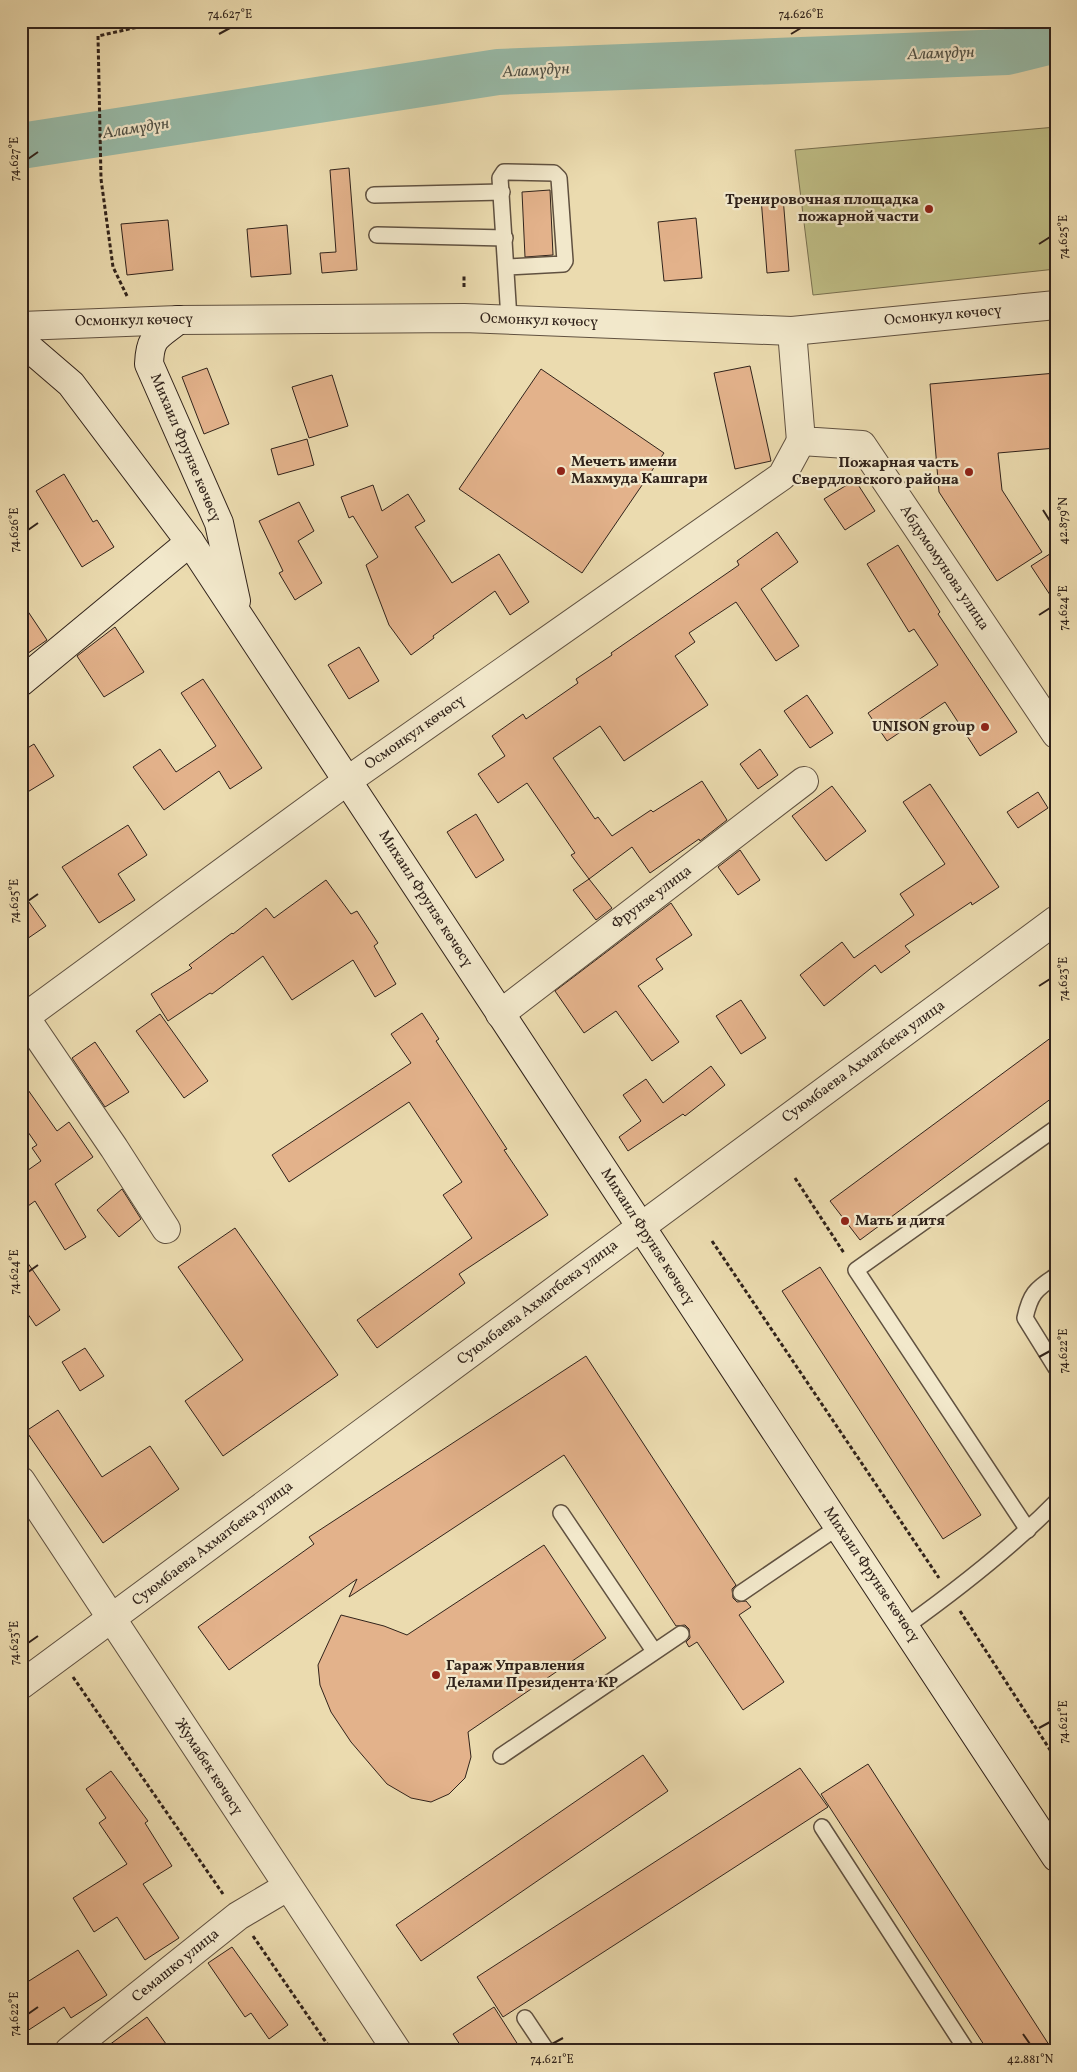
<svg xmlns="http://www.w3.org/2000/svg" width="1077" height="2072" font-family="Vollkorn,serif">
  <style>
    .green { fill: #bfbe86; stroke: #787050 }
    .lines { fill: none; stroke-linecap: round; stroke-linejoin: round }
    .river { stroke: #98bba9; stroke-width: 46 }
    .building { fill: #e3b28b; stroke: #31231b }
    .service-casing { stroke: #605140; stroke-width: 18 }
    .minor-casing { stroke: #605140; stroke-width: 30 }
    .tertiary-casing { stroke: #605140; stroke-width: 30 }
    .secondary-casing { stroke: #31231b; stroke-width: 30 }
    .path { stroke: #31231b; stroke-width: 3; stroke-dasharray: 4 2.5; stroke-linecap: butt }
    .service { stroke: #f2e8cb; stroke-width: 15 }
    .minor { stroke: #f2e8cb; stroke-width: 28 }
    .tertiary { stroke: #f2e8cb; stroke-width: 28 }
    .secondary { stroke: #f2e8cb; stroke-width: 28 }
    .ticks { fill: none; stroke: #31231b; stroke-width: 2 }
    .poi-dot { fill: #8f2418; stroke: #f2e8cb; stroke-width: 2 }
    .labels { text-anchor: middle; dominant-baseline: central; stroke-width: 4.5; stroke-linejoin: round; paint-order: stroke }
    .poi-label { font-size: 15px; font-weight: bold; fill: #31231b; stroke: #f2e8cb; text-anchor: end }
    .street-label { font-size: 15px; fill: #31231b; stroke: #f2e8cb }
    .water-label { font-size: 16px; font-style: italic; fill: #505146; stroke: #f2e8cb }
    .neatline { fill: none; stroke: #31231b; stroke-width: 2 }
    .ticks-label { font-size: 12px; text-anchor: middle; fill: #31231b }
  </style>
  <rect width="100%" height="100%" fill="#ebdbaf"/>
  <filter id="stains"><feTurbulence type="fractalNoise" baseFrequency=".004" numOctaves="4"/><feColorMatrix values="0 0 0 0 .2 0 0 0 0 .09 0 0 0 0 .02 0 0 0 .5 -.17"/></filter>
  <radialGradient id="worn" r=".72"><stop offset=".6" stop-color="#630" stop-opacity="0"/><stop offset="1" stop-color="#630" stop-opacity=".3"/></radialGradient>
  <!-- green -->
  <path class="green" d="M 1056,127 L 1056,269 L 813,295 L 795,150 Z"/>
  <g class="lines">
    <!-- river -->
    <path class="river" d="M 21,146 L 498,72 L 1007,52 L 1056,40"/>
  </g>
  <!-- building -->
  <g class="building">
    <path d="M 349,168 L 357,270 L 322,273 L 320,253 L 336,252 L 330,170 Z"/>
    <path d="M 550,190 L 553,255 L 525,257 L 522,192 Z"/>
    <path d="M 783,197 L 789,271 L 767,273 L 761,198 Z"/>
    <path d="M 696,218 L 702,278 L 664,281 L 658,222 Z"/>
    <path d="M 168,220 L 173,270 L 127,275 L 121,224 Z"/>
    <path d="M 287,225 L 291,274 L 251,277 L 247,229 Z"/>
    <path d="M 750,366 L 771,461 L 735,469 L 714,373 Z"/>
    <path d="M 207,368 L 229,424 L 204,434 L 182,377 Z"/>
    <path d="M 541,369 L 664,453 L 582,573 L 459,489 Z"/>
    <path d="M 1056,373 L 1056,448 L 998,453 L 1002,490 L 1042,552 L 997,581 L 939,492 L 930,384 Z"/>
    <path d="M 332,375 L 348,426 L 309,438 L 292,387 Z"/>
    <path d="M 307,439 L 314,465 L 278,475 L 271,449 Z"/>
    <path d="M 64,474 L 93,522 L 97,520 L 114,547 L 82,567 L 36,491 Z"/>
    <path d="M 855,480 L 875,511 L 845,530 L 824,499 Z"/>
    <path d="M 373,485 L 382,511 L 408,494 L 425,521 L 415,527 L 452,583 L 499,554 L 529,602 L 510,615 L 495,591 L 433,636 L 434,638 L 411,655 L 389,625 L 366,565 L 378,557 L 353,516 L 349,518 L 341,497 Z"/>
    <path d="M 299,502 L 314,531 L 298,541 L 322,583 L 295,600 L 279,573 L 283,571 L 259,521 Z"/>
    <path d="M 777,532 L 798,562 L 761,589 L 799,646 L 776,661 L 736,602 L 689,633 L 695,642 L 675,656 L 708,705 L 624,761 L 600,726 L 553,758 L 595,819 L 598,817 L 612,836 L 651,810 L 653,812 L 702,781 L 727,820 L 700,841 L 699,839 L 650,873 L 632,847 L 589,879 L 571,855 L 575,853 L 527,783 L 498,803 L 478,774 L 505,756 L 492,736 L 523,714 L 526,719 L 578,683 L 576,679 L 612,655 L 611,653 L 739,565 L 737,561 Z"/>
    <path d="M 898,545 L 940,612 L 938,614 L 1017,732 L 980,756 L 945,702 L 887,741 L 868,713 L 938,665 L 914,629 L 909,632 L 867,564 Z"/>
    <path d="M 1056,550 L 1056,604 L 1031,566 Z"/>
    <path d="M 21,601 L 47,640 L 21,658 Z"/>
    <path d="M 115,627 L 144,672 L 104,697 L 77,656 Z"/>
    <path d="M 359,647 L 379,681 L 349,699 L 328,665 Z"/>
    <path d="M 203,679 L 262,768 L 230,789 L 219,771 L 164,810 L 133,767 L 160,749 L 176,772 L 216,746 L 181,693 Z"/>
    <path d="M 807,695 L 833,733 L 810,748 L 784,711 Z"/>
    <path d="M 34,744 L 54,776 L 21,796 L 21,752 Z"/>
    <path d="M 760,749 L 778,775 L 758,789 L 740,764 Z"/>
    <path d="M 930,784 L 999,887 L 972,905 L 971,902 L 905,946 L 910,952 L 881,973 L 875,965 L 824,1006 L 800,975 L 842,942 L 854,958 L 914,915 L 900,894 L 945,864 L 903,802 Z"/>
    <path d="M 832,786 L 866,831 L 826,861 L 792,816 Z"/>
    <path d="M 1038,792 L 1048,808 L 1018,828 L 1007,812 Z"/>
    <path d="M 476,814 L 504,860 L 476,878 L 447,832 Z"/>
    <path d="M 128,825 L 147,855 L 118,874 L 135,900 L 99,923 L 62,867 Z"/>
    <path d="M 740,850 L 760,880 L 738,895 L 718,867 Z"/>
    <path d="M 589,879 L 612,908 L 596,920 L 573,890 Z"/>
    <path d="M 326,880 L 351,914 L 357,911 L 378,943 L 374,946 L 396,984 L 375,997 L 353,960 L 292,1000 L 263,956 L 212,994 L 210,993 L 168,1021 L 151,994 L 192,968 L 189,965 L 232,933 L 233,934 L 266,908 L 274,918 Z"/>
    <path d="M 21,891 L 46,926 L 21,943 Z"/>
    <path d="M 671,903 L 692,935 L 656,959 L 663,969 L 638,986 L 679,1042 L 652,1061 L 616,1011 L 584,1033 L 555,991 Z"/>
    <path d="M 741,1000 L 766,1038 L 741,1054 L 716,1016 Z"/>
    <path d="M 422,1013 L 439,1039 L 436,1041 L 507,1149 L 504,1150 L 548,1215 L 459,1274 L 465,1283 L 377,1348 L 357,1320 L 472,1238 L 443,1195 L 462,1182 L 409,1102 L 289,1182 L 272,1155 L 411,1063 L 391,1034 Z"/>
    <path d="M 160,1014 L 208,1081 L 184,1098 L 136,1031 Z"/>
    <path d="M 1056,1034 L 1056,1095 L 860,1240 L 830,1201 Z"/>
    <path d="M 95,1042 L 129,1092 L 105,1107 L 72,1058 Z"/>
    <path d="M 711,1066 L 725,1085 L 685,1116 L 683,1114 L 628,1151 L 619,1137 L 641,1121 L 623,1095 L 646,1079 L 663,1103 Z"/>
    <path d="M 21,1080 L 57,1131 L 69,1122 L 93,1157 L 55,1184 L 86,1237 L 65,1250 L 35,1201 L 21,1211 L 21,1175 L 41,1161 L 32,1148 L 37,1145 L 21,1122 Z"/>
    <path d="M 122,1189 L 141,1219 L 119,1237 L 97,1210 Z"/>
    <path d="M 235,1228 L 338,1375 L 223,1456 L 185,1401 L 243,1360 L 178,1267 Z"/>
    <path d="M 21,1253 L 60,1310 L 36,1326 L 21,1304 Z"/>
    <path d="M 820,1267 L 981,1515 L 943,1539 L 782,1291 Z"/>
    <path d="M 85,1348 L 104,1376 L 80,1391 L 62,1362 Z"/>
    <path d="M 586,1356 L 736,1585 L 732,1589 L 733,1598 L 737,1602 L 746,1601 L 751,1607 L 739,1615 L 784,1682 L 743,1710 L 697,1642 L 689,1647 L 686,1642 L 690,1638 L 689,1629 L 685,1625 L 676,1626 L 564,1455 L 349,1597 L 357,1579 L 229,1670 L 198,1627 L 314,1544 L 309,1537 Z"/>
    <path d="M 58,1410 L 102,1477 L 150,1446 L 179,1489 L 103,1543 L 26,1431 Z"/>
    <path d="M 544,1545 L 606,1638 L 468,1732 L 471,1757 L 465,1778 L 449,1794 L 431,1802 L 411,1798 L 387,1784 L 351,1742 L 331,1712 L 320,1685 L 318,1665 L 341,1615 L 384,1626 L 407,1635 Z"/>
    <path d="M 643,1755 L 668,1791 L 421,1961 L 396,1925 Z"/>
    <path d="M 868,1764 L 1053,2051 L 988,2051 L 821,1794 Z"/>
    <path d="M 800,1768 L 828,1807 L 503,2017 L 477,1977 Z"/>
    <path d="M 111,1771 L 148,1821 L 145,1823 L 172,1866 L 143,1884 L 179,1938 L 145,1960 L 117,1917 L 94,1932 L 73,1898 L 127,1864 L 99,1823 L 106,1818 L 86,1789 Z"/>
    <path d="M 232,1947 L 288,2025 L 269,2039 L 251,2013 L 245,2017 L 208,1963 Z"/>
    <path d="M 78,1950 L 107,1995 L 71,2018 L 64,2007 L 21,2035 L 21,1986 Z"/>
    <path d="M 494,2007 L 522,2051 L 464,2051 L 453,2034 Z"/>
    <path d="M 147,2017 L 171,2051 L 101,2051 Z"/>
  </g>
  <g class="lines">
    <defs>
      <g id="service">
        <path d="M 374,195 L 502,192"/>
        <path d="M 377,235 L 505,238"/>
        <path d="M 506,267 L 563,264 L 565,261 L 559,178 L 554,173 L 504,172 L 500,178 L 509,319"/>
        <path d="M 1056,1276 C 1035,1289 1030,1295 1025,1318 L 1056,1368"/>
        <path d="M 561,1513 L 654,1651"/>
        <path d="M 1028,1530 L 856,1270 L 1056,1128"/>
        <path d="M 741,1593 L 838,1527"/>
        <path d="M 905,1627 C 958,1589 1010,1549 1056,1502"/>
        <path d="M 501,1756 L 681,1634"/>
        <path d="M 822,1827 L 967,2051"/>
        <path d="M 525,2018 L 547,2051"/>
      </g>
      <g id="minor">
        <path d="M 792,331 L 801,441 L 862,445 L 1056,734"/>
        <path d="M 500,1014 L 804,781"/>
        <path d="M 25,1017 L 114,1148 L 166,1229"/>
        <path d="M 21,1020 L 347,781 L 782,476 L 801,441"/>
        <path d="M 69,2051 L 238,1916 L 287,1887"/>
      </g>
      <g id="tertiary">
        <path d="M 21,326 L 178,320 L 464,318 L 792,331 L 1056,305"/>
        <path d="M 21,1481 L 397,2051"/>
        <path d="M 21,1685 L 1056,920"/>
      </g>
      <g id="secondary">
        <path d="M 178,320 C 157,337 150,336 149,364 L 219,523 L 236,601"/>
        <path d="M 21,341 L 71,384 L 190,542"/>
        <path d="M 21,682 L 190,542 L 1056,1857"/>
      </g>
    </defs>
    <!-- service casing -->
    <use href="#service" class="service-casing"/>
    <!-- minor casing -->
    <use href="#minor" class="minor-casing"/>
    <!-- tertiary casing -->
    <use href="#tertiary" class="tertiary-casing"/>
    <!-- secondary casing -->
    <use href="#secondary" class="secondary-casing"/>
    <!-- path -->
    <g class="path">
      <path d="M 464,287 L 464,275"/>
      <path d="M 127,296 L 113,267 L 101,179 L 98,36 L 165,21"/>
      <path d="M 795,1178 L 844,1253"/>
      <path d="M 712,1241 L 939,1578"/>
      <path d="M 960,1611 L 1056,1759"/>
      <path d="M 73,1677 L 223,1894"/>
      <path d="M 253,1936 L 332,2051"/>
    </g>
    <!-- service -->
    <use href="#service" class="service"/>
    <!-- minor -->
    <use href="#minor" class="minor"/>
    <!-- tertiary -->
    <use href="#tertiary" class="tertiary"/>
    <!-- secondary -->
    <use href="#secondary" class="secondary"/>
  </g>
  <!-- ticks -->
  <path class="ticks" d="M 219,34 L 230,28M 791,34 L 801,28M 28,159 L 38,152M 1039,244 L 1050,237M 1043,510 L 1050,521M 28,530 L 38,523M 1039,615 L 1050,608M 28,901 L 38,894M 1039,986 L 1050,979M 28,1272 L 38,1265M 1039,1357 L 1050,1351M 28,1643 L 38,1636M 1039,1728 L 1050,1722M 28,2014 L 38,2007M 1023,2034 L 1030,2044M 552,2044 L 563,2038"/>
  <!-- markers -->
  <g class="poi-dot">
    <circle cx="929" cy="209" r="5"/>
    <circle cx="561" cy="471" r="5"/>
    <circle cx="969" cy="472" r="5"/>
    <circle cx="985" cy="727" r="5"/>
    <circle cx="845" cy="1221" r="5"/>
    <circle cx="436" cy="1675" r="5"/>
  </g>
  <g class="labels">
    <!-- poi labels -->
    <g class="poi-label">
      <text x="919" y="200">Тренировочная площадка<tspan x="919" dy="17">пожарной части</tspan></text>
      <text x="571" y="462" text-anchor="start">Мечеть имени<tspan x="571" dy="17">Махмуда Кашгари</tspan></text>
      <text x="959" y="463">Пожарная часть<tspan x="959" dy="17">Свердловского района</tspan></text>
      <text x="975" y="727">UNISON group</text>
      <text x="855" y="1221" text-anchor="start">Мать и дитя</text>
      <text x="446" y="1666" text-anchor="start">Гараж Управления<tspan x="446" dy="17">Делами Президента КР</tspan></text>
    </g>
    <!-- street labels -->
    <g class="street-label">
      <text transform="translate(943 316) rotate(-5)">Осмонкул көчөсү</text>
      <text transform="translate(134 321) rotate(-1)">Осмонкул көчөсү</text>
      <text transform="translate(539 321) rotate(2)">Осмонкул көчөсү</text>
      <text transform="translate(185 448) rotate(67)">Михаил Фрунзе көчөсү</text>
      <text transform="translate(944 568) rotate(56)">Абдумомунова улица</text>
      <text transform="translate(415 733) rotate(-35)">Осмонкул көчөсү</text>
      <text transform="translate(652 898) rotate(-37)">Фрунзе улица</text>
      <text transform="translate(425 899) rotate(57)">Михаил Фрунзе көчөсү</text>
      <text transform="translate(864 1062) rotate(-36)">Суюмбаева Ахматбека улица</text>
      <text transform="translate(647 1237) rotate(57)">Михаил Фрунзе көчөсү</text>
      <text transform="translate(538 1303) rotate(-37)">Суюмбаева Ахматбека улица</text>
      <text transform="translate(213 1544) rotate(-37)">Суюмбаева Ахматбека улица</text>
      <text transform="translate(871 1575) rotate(56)">Михаил Фрунзе көчөсү</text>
      <text transform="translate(208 1767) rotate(57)">Жумабек көчөсү</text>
      <text transform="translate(176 1966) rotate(-39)">Семашко улица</text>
    </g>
    <!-- water labels -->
    <g class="water-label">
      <text transform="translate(941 54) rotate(-2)">Аламүдүн</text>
      <text transform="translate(536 71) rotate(-3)">Аламүдүн</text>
      <text transform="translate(136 129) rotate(-9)">Аламүдүн</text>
    </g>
  </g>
  <!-- margin -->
  <rect width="1077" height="2072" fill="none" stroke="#ebdbaf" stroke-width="55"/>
  <rect x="28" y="28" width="1022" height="2016" class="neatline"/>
  <g class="ticks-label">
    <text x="230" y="18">74.627°E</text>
    <text x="801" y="18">74.626°E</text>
    <text transform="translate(14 159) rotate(-90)" y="4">74.627°E</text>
    <text transform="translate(1063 237) rotate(-90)" y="4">74.625°E</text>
    <text transform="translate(1063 521) rotate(-90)" y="4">42.879°N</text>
    <text transform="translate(14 530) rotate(-90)" y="4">74.626°E</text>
    <text transform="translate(1063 608) rotate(-90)" y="4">74.624°E</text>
    <text transform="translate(14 901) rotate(-90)" y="4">74.625°E</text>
    <text transform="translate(1063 979) rotate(-90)" y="4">74.623°E</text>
    <text transform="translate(14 1272) rotate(-90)" y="4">74.624°E</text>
    <text transform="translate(1063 1351) rotate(-90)" y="4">74.622°E</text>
    <text transform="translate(14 1643) rotate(-90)" y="4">74.623°E</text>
    <text transform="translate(1063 1722) rotate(-90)" y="4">74.621°E</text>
    <text transform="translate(14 2014) rotate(-90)" y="4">74.622°E</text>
    <text x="552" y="2063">74.621°E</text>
    <text x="1030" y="2063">42.881°N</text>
  </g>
  <rect width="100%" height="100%" filter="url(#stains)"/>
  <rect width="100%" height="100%" fill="url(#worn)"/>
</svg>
